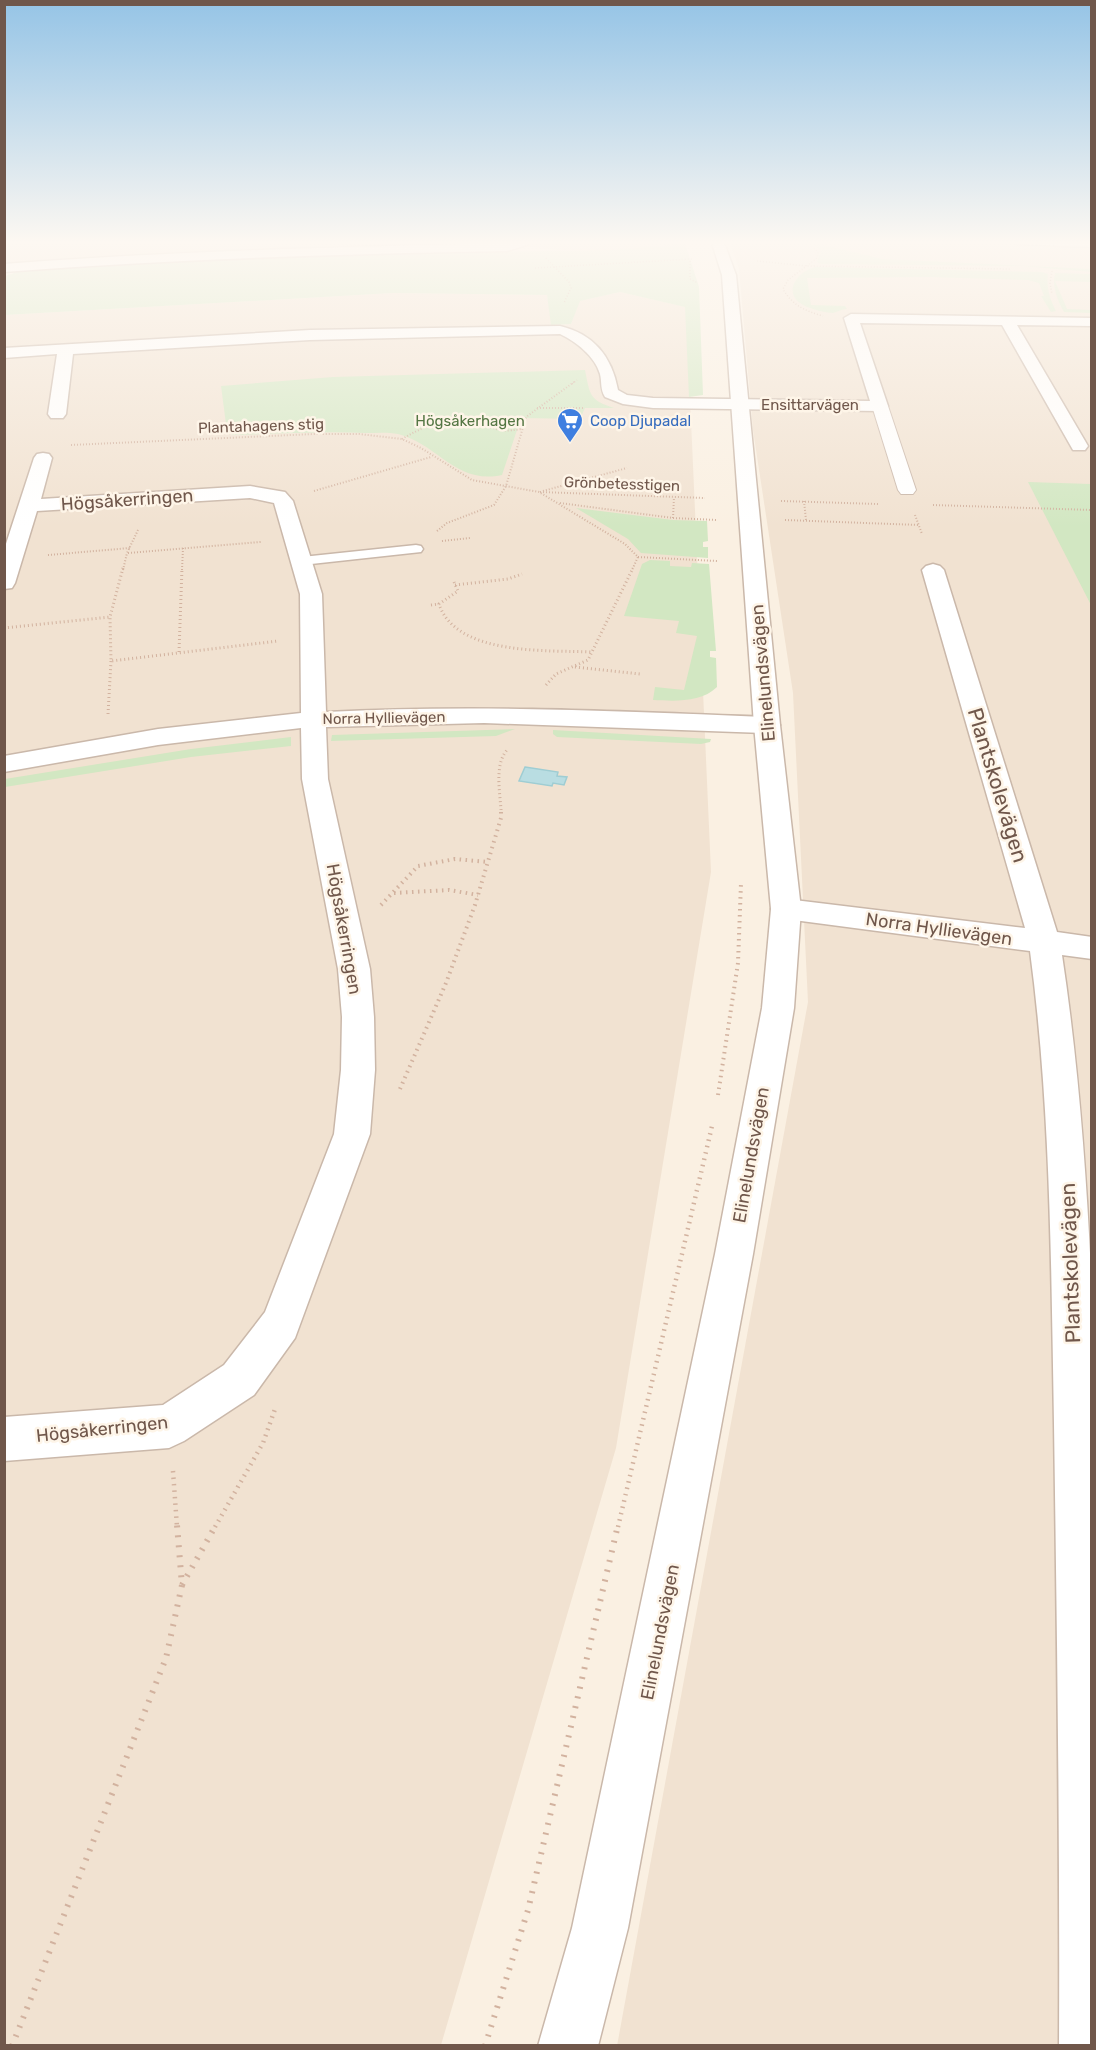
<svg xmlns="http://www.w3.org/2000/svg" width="1096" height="2050" font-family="Rubik,sans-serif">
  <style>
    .residential { fill: #f1e2d1 }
    .green { fill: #d2e7c2 }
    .water { fill: #b9dde2; stroke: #9fcdd3; stroke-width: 1.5 }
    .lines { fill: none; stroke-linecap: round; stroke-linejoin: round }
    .service-casing { stroke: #cab8aa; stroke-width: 3 }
    .pedestrian-casing { stroke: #cab8aa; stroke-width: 2 }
    .minor-casing { stroke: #cab8aa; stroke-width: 3 }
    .tertiary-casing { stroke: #cab8aa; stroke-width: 3 }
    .path-far5 { stroke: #d2b29f; stroke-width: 1.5; stroke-dasharray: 1 2; stroke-linecap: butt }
    .path-far4 { stroke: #d2b29f; stroke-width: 2; stroke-dasharray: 1 2; stroke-linecap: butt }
    .path-far3 { stroke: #d2b29f; stroke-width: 3; stroke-dasharray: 1 3; stroke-linecap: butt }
    .path-far2 { stroke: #d2b29f; stroke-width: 4; stroke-dasharray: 1.5 4.5; stroke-linecap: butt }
    .path-far1 { stroke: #d2b29f; stroke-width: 4.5; stroke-dasharray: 1.5 5; stroke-linecap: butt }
    .path { stroke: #d2b29f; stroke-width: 6; stroke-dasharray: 2 8; stroke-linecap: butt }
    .service { fill: #fff; fill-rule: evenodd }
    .pedestrian { fill: #fff; fill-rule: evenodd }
    .minor { fill: #fff; fill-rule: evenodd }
    .tertiary { fill: #fff; fill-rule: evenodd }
    .labels { text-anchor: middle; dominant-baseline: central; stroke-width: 5; stroke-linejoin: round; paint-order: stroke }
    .far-street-label { font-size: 15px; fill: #70574b; stroke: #fef5e8 }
    .far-park-label { font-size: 15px; fill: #547643; stroke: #fef5e8 }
    .far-shop-label { font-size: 15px; fill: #366cbe; stroke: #fef5e8; text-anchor: start }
    .street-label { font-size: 18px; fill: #70574b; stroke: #fef5e8 }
    .near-street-label { font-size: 21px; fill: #70574b; stroke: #fef5e8 }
  </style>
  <rect width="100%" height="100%" fill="#faf0e2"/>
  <!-- residential -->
  <g class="residential">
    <path d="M 5,240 L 678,240 L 679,244 L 614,250 L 558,250 L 494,243 L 282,248 L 79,257 L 5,263 Z"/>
    <path d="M 729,240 L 1091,240 L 1091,2045 L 617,2046 L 808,1002 L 793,693 L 753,430 L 739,269 Z"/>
    <path d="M 620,292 L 686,307 L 711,872 L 616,1448 L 441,2045 L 5,2046 L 5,315 L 393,293 L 547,295 L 552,325 L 571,324 L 579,301 Z"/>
  </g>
  <!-- green -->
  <g class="green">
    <path d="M 678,240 L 684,240 L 699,287 L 703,395 L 689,397 L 685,307 L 620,292 L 580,301 L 571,324 L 551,325 L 547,295 L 393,293 L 5,315 L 5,276 L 29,268 L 278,255 L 614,250 L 678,244 Z"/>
    <path d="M 820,244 L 882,259 L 1091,269 L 1091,272 L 1023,266 L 821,264 L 817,262 L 821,251 L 815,245 Z"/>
    <path d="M 816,267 L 1042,272 L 1048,274 C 1046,288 1050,299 1056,311 L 1051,312 L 1041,296 L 1044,296 L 1039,283 L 1028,280 L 929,277 L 807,278 L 811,305 L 845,306 L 847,309 C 842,309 837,312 833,313 C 825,313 812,309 805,306 C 781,295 796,271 816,267 Z"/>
    <path d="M 1055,273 L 1091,274 L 1091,282 L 1055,281 L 1067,309 L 1091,310 L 1091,313 L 1064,312 C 1057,299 1052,287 1055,273 Z"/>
    <path d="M 585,370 C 590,395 589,400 614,408 L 585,408 L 580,419 L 521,418 L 502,475 C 456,485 438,444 398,434 C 388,432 376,433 366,433 C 322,431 277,434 232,435 L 226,424 L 221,386 L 333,377 Z"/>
    <path d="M 1028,482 L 1091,484 L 1091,605 Z"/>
    <path d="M 576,508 L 673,520 L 707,521 L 708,541 L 703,542 L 703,547 L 708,547 L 708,558 L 641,553 L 628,539 Z"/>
    <path d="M 650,560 L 670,561 L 670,566 L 691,567 L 692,563 L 709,564 L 716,651 L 710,651 L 710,657 L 716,658 L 717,687 C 701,703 674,701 653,700 L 655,687 L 684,690 L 697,636 L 676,633 L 679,621 L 624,616 L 642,564 Z"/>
    <path d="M 515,729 L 496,736 L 331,741 L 332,735 Z"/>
    <path d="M 553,730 L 711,739 L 710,742 L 701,744 L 557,737 L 553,734 Z"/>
    <path d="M 291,737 L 291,746 L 191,757 L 5,787 L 5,779 L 191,749 Z"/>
  </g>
  <!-- water -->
  <path class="water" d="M 525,767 L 558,772 L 557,776 L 567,777 L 564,785 L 553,783 L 552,786 L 519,781 Z"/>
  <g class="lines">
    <defs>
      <path id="service" d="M 416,545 L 421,546 L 423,549 L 421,552 L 302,565 L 295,561 L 302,557 Z"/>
      <path id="pedestrian" d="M 880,401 L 888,406 L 916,490 L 913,494 L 901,494 L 898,490 L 872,406 Z"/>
      <g id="minor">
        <path d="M 514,240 L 528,240 L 529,242 L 527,245 L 507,251 C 339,254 172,259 4,272 L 4,264 C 172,251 339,247 506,243 Z"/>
        <path d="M 1011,240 L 1092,240 L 1092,247 L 1017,244 Z"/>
        <path d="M 851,314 L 1092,318 L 1092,326 L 1017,325 L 1088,446 L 1085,450 L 1073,450 L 1002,325 L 860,323 L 888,406 L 886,410 L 880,411 L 653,408 L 623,404 L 605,397 C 600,389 602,382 600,374 C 595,356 575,341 560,334 L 310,340 L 73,354 L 66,414 L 63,418 L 51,418 L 48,414 L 57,354 L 4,358 L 4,348 L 310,330 L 560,326 C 594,334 612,357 618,390 L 627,395 L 653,398 L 870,401 L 844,318 Z"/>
        <path d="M 43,453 L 49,454 L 52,458 L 41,499 L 250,486 L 285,492 L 293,501 L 322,594 L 326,712 C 473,704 620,711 767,717 L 776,720 L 780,725 L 776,730 L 767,733 L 484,723 L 326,727 L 328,779 L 370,969 L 374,1017 L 375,1070 L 370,1134 L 295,1338 L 254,1395 L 184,1441 L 169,1448 L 4,1461 L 4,1417 L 163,1405 L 224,1365 L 265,1312 L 334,1134 L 341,1070 L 342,1017 L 338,969 L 302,779 L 301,728 L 158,745 L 4,772 L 4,756 L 158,729 L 301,713 L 300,594 L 274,503 L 250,498 L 37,511 L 15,583 L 12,588 L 4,589 L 4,550 L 34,458 L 37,454 Z"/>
        <path d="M 933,564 L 940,566 L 944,570 L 1057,932 L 1092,937 L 1092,959 L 1062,955 C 1079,1067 1087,1181 1092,1294 L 1092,2046 L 1059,2046 C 1060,1838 1057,1631 1054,1424 C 1051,1266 1051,1108 1030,951 L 786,919 L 775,916 L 771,909 L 775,902 L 786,899 L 1025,928 L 922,570 L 926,566 Z"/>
      </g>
      <path id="tertiary" d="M 711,240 L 723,240 L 736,275 L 780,725 L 801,909 L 794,1008 L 753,1254 L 628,1928 L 598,2046 L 538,2046 L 572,1928 L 715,1254 L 762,1008 L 771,909 L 754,725 L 722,275 Z"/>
    </defs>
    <!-- service casing -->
    <use href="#service" class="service-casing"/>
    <!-- pedestrian casing -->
    <use href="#pedestrian" class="pedestrian-casing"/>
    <!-- minor casing -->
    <use href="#minor" class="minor-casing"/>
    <!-- tertiary casing -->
    <use href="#tertiary" class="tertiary-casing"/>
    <!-- path-far5 -->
    <g class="path-far5">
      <path d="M 805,240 L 818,252 L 817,258 L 788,280 L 783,289 C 792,305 805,311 823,316"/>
      <path d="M 546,258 L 569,282 L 571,288 L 564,303"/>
      <path d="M 690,261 L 690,279 L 698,283"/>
      <path d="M 757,261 L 807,266 L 1010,269"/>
      <path d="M 535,268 L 692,259"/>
      <path d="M 1052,271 L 1050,283 L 1052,294"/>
      <path d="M 572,384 L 577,380"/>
    </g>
    <!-- path-far4 -->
    <g class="path-far4">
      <path d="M 537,408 L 584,408"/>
      <path d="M 402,439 C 422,427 446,417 470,421 C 493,425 494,434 521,429"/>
      <path d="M 71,445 L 314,434 L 359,434 L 402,439 L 421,448 L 472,480 L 539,492 L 625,544 L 638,557 L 632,570"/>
      <path d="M 314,491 L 431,457"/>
      <path d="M 543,491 L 627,468"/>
      <path d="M 540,492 L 705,498"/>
      <path d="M 781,501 L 878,504"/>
      <path d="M 804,501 L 806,520"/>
      <path d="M 560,503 L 673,518 L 717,520"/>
      <path d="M 933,505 L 1092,510"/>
      <path d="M 915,515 L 922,534"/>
      <path d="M 673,518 L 674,497"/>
      <path d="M 785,520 L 919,525"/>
      <path d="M 437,531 L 447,523 L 494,505 L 506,486 L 526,417 L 574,382"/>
      <path d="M 442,541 L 470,538"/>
      <path d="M 128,553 L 261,542"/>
      <path d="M 48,555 L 130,548"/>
      <path d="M 638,557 L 717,561"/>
      <path d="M 123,570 L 127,553 L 138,530"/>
      <path d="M 182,570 L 183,548"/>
    </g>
    <!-- path-far3 -->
    <g class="path-far3">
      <path d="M 123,568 L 110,617 L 111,661 L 278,641"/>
      <path d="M 454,582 L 458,591 L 439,604 C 456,656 547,650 592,652"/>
      <path d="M 455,585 L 508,579 L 522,574"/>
      <path d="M 431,605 L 439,604"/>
      <path d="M 4,628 L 110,617"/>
      <path d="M 179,652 L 182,568"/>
      <path d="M 575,667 L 640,674"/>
      <path d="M 546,685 L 556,674 L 588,660 L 633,568"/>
      <path d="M 108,714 L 111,661"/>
      <path d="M 501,810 C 500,792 494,763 508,749"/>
    </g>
    <!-- path-far2 -->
    <g class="path-far2">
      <path d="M 394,893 L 449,890 L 478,895"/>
      <path d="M 381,905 L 418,866 L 455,859 L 488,862"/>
      <path d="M 400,1089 L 446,983 L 475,905 L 501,818 L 501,809"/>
      <path d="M 718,1095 L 738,963 L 741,883"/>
    </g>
    <!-- path-far1 -->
    <g class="path-far1">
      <path d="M 173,1471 L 177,1527"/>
      <path d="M 215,1527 L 263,1443 L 275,1409"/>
      <path d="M 618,1527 L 712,1126"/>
    </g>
    <!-- path -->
    <g class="path">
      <path d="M 182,1585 L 216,1525"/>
      <path d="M 12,2046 L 166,1658 L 182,1585 L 177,1525"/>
      <path d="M 485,2046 L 528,1910 L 618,1525"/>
    </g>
    <!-- service -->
    <use href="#service" class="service"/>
    <!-- pedestrian -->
    <use href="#pedestrian" class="pedestrian"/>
    <!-- minor -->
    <use href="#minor" class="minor"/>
    <!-- tertiary -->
    <use href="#tertiary" class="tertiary"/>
  </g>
  <!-- sky -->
  <linearGradient id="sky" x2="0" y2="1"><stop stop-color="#95c4e6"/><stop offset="0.46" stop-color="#fdf8f2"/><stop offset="1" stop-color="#fdf8f2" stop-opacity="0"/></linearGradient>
  <rect width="1096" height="527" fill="url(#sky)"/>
  <!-- icons -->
  <defs>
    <symbol id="supermarket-pin" viewBox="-11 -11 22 30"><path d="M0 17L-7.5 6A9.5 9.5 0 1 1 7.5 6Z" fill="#3f7fe0" stroke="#fef5e8"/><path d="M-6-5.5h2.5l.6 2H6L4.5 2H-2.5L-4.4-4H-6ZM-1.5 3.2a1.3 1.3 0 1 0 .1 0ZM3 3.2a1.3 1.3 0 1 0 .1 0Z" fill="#fff"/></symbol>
  </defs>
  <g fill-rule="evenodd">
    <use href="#supermarket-pin" x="555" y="406" width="30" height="40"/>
  </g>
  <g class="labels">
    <!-- far-street labels -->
    <g class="far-street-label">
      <text x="810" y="405">Ensittarvägen</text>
      <text transform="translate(261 426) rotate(-2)">Plantahagens stig</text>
      <text transform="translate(622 484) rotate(2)">Grönbetesstigen</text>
      <text transform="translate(384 718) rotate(-1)">Norra Hyllievägen</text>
    </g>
    <!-- far-park labels -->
    <g class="far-park-label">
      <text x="470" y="421">Högsåkerhagen</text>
    </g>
    <!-- far-shop labels -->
    <g class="far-shop-label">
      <text x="590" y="421">Coop Djupadal</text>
    </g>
    <!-- street labels -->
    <g class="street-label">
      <text transform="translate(127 500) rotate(-4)">Högsåkerringen</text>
      <text transform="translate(763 673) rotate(-95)">Elinelundsvägen</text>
      <text transform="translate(344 929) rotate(80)">Högsåkerringen</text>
      <text transform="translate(939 929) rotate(8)">Norra Hyllievägen</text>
      <text transform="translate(751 1155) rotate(-80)">Elinelundsvägen</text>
      <text transform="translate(102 1429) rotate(-6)">Högsåkerringen</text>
      <text transform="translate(660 1632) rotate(-79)">Elinelundsvägen</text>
    </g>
    <!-- near-street labels -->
    <g class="near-street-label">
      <text transform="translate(998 785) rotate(73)">Plantskolevägen</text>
      <text transform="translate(1070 1263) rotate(-92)">Plantskolevägen</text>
    </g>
  </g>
  <!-- border -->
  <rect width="1096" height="2050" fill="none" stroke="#70574b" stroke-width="12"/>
</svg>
